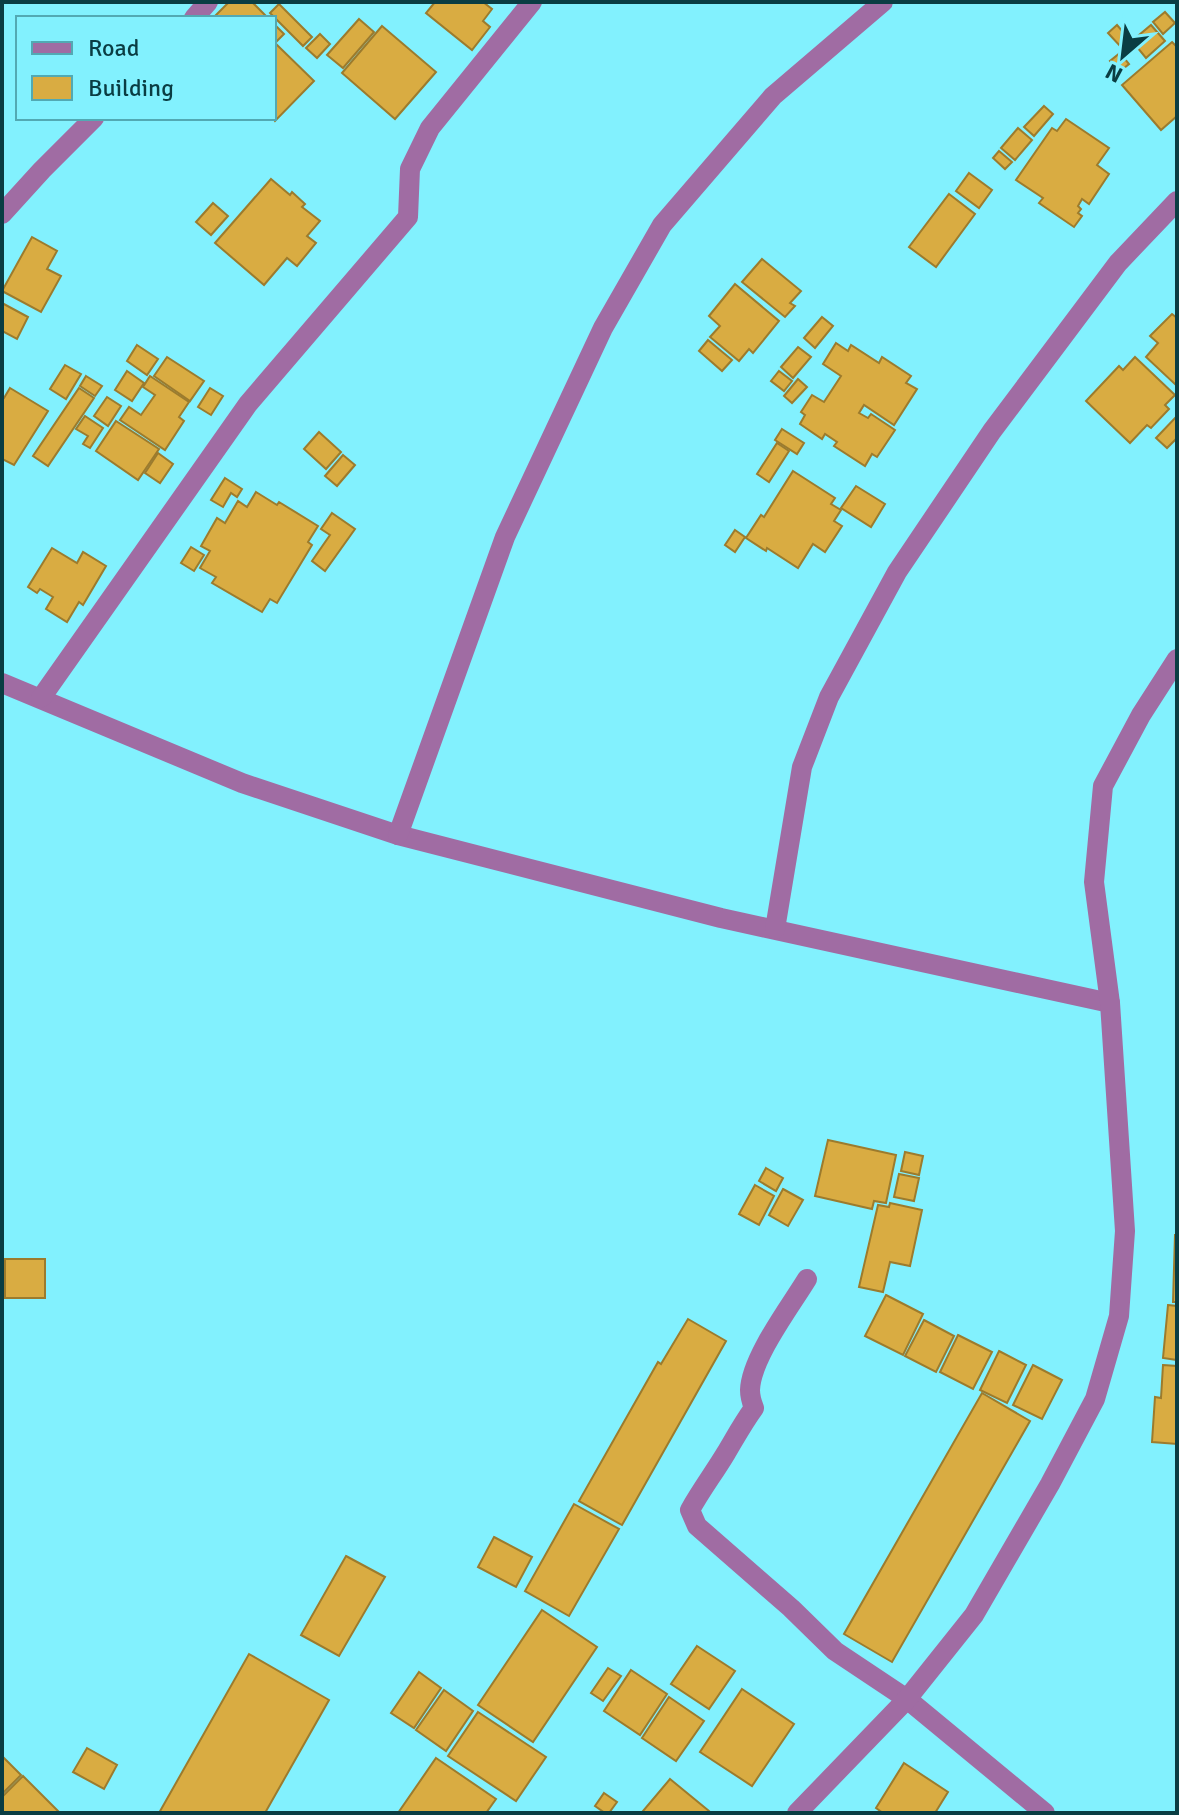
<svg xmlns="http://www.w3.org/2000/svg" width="1179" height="1815" font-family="Signika,sans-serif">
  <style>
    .building { fill: #d9ac42; stroke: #9c7b2d; stroke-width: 2 }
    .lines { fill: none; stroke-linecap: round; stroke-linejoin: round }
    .minor { stroke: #a06ca3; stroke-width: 20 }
  </style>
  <rect width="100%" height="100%" fill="#82f1fe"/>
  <!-- building -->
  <g class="building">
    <path d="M 229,2 L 252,2 L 268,18 L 215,18 L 214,17 Z"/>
    <path d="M 435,2 L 483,2 L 492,9 L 483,21 L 490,27 L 472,50 L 426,13 Z"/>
    <path d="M 279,4 L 312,37 L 303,46 L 270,13 Z"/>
    <path d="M 1165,12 L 1175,23 L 1163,34 L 1153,22 Z"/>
    <path d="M 359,19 L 374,32 L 343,68 L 327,55 Z"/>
    <path d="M 274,24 L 284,34 L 275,43 L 314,81 L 275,121 L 273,118 Z"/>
    <path d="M 1117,25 L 1129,39 L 1120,46 L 1108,33 Z"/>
    <path d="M 1151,25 L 1165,41 L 1146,58 L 1132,41 Z"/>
    <path d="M 382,26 L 436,72 L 395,119 L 342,73 Z"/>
    <path d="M 320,34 L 330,44 L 317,58 L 306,48 Z"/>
    <path d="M 1172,42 L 1177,47 L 1177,116 L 1161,130 L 1122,85 Z"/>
    <path d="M 1120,53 L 1129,64 L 1119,72 L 1110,61 Z"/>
    <path d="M 1044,106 L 1053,114 L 1034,136 L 1024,127 Z"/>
    <path d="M 1066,119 L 1109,148 L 1097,165 L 1109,174 L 1089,204 L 1082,199 L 1078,206 L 1081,209 L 1078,213 L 1082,216 L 1074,227 L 1039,203 L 1043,198 L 1016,180 L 1052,128 L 1057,131 Z"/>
    <path d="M 1018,128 L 1032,140 L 1015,160 L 1001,148 Z"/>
    <path d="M 999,151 L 1012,162 L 1005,169 L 993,158 Z"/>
    <path d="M 969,173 L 992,190 L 979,208 L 956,191 Z"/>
    <path d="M 271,179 L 290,195 L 292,192 L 305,204 L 302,207 L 320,221 L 307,236 L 316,243 L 297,266 L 287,258 L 264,285 L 215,243 Z"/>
    <path d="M 949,194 L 975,214 L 936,267 L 909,247 Z"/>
    <path d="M 213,203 L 228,216 L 211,235 L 196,222 Z"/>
    <path d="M 32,237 L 57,251 L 47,269 L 61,276 L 41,312 L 2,291 Z"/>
    <path d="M 762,259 L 801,291 L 790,303 L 795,306 L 785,317 L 742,282 Z"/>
    <path d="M 735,284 L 779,321 L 753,353 L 749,349 L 739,361 L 710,337 L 720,326 L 709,316 Z"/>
    <path d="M 2,303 L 28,317 L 17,339 L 2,331 Z"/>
    <path d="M 1172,314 L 1177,318 L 1177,386 L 1146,357 L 1158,343 L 1150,336 Z"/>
    <path d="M 822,317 L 833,326 L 815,348 L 804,338 Z"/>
    <path d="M 708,340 L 732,360 L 722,371 L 699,351 Z"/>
    <path d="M 836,343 L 848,351 L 851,345 L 879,363 L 882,357 L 911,376 L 906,383 L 917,389 L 894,425 L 864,405 L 859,413 L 868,418 L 871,414 L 895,430 L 877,457 L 872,454 L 865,466 L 834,446 L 837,442 L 825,434 L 822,439 L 800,424 L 805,415 L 801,412 L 812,395 L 824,402 L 841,376 L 823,364 Z"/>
    <path d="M 137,345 L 158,359 L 147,375 L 127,361 Z"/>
    <path d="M 798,347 L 811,357 L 793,378 L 781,367 Z"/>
    <path d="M 167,357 L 204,381 L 190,401 L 154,376 Z"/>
    <path d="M 1135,357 L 1175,395 L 1165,405 L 1169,409 L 1151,428 L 1147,425 L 1130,443 L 1086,401 L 1119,366 L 1123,370 Z"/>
    <path d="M 65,365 L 81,374 L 66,399 L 50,389 Z"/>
    <path d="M 127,371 L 144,383 L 132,401 L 115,390 Z"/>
    <path d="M 779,371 L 792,381 L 784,391 L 771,381 Z"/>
    <path d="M 86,376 L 102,386 L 95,396 L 80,386 Z"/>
    <path d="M 150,376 L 189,402 L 179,417 L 184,421 L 165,450 L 120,420 L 129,407 L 141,415 L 155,395 L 143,387 Z"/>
    <path d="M 798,379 L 807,387 L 792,403 L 784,396 Z"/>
    <path d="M 10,388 L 48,411 L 14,465 L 2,459 L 2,397 L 4,398 Z"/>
    <path d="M 79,388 L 94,398 L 48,466 L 33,456 Z"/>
    <path d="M 210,388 L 223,396 L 211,415 L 198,407 Z"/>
    <path d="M 107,397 L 121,406 L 108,426 L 94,416 Z"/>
    <path d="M 85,416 L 103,428 L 90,448 L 83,444 L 88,436 L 76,429 Z"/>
    <path d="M 1177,416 L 1177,438 L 1167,448 L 1156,438 Z"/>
    <path d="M 116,421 L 159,449 L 138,480 L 96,451 Z"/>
    <path d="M 782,429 L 804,443 L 797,454 L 775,440 Z"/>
    <path d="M 319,432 L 341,452 L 326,469 L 304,449 Z"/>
    <path d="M 777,443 L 789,451 L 769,482 L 757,474 Z"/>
    <path d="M 158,453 L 173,464 L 160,483 L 145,473 Z"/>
    <path d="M 343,455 L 355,465 L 337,486 L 325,476 Z"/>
    <path d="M 793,471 L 835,498 L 831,504 L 841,510 L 834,521 L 842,526 L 825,552 L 813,544 L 798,568 L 767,548 L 766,551 L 746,538 L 761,515 L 764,517 Z"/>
    <path d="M 225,478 L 242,489 L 237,497 L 231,493 L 223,507 L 211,500 Z"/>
    <path d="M 856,486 L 885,504 L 871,527 L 841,508 Z"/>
    <path d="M 256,492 L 277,505 L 279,502 L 318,526 L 308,542 L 312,545 L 277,603 L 270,599 L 262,612 L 212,583 L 216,577 L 200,568 L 210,551 L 201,546 L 217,518 L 225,523 L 238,501 L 247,507 Z"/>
    <path d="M 332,513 L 355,529 L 325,571 L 312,561 L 330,535 L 321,529 Z"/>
    <path d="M 735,530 L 745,537 L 735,552 L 725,545 Z"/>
    <path d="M 191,547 L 204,555 L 194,571 L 181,563 Z"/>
    <path d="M 52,548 L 77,563 L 83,552 L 106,566 L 83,605 L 79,602 L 67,622 L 46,609 L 53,597 L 40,589 L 37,593 L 28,587 Z"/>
    <path d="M 828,1140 L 896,1155 L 886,1203 L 874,1201 L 872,1209 L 815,1196 Z"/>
    <path d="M 905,1152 L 923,1156 L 919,1175 L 901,1171 Z"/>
    <path d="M 766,1168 L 783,1178 L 776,1191 L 759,1181 Z"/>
    <path d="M 899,1174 L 919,1178 L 914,1201 L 894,1197 Z"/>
    <path d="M 755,1185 L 774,1196 L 759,1225 L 739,1214 Z"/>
    <path d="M 783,1189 L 803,1200 L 788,1226 L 769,1215 Z"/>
    <path d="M 890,1203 L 922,1210 L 910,1266 L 890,1262 L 883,1292 L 859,1287 L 878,1205 L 889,1207 Z"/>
    <path d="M 1175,1235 L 1177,1235 L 1177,1302 L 1173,1302 Z"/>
    <rect x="5" y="1259" width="40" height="39"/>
    <path d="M 886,1295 L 923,1314 L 903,1355 L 865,1336 Z"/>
    <path d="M 1168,1305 L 1177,1306 L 1177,1360 L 1163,1358 Z"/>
    <path d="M 688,1319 L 726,1341 L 622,1525 L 579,1501 L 658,1362 L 661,1364 Z"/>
    <path d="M 924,1320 L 954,1336 L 936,1372 L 905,1356 Z"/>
    <path d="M 958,1335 L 992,1352 L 973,1389 L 940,1372 Z"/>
    <path d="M 999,1351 L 1026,1365 L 1007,1403 L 980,1390 Z"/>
    <path d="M 1033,1365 L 1062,1380 L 1042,1419 L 1013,1405 Z"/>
    <path d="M 1163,1365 L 1177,1366 L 1177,1444 L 1152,1442 L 1155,1397 L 1161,1398 Z"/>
    <path d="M 982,1393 L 1030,1421 L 892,1662 L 844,1634 Z"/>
    <path d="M 574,1504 L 619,1529 L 569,1616 L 525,1591 Z"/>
    <path d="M 494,1537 L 532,1557 L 516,1587 L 478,1567 Z"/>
    <path d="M 346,1556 L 385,1577 L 339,1656 L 301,1635 Z"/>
    <path d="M 542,1610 L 597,1647 L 533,1742 L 478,1705 Z"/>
    <path d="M 697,1646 L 735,1671 L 709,1709 L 671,1684 Z"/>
    <path d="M 249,1654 L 329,1700 L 265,1813 L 159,1813 Z"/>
    <path d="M 608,1668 L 621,1676 L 603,1701 L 591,1693 Z"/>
    <path d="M 631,1670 L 667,1694 L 640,1735 L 604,1711 Z"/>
    <path d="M 419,1672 L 441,1688 L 414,1728 L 391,1713 Z"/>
    <path d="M 742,1689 L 794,1724 L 752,1786 L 700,1752 Z"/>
    <path d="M 444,1690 L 473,1711 L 446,1751 L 416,1730 Z"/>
    <path d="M 669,1697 L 704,1721 L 676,1761 L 642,1738 Z"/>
    <path d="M 478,1712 L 546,1757 L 516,1801 L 448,1756 Z"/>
    <path d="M 87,1748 L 117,1765 L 104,1789 L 73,1772 Z"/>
    <path d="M 2,1756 L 21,1775 L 2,1794 Z"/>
    <path d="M 436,1758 L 496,1799 L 486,1813 L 398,1813 Z"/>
    <path d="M 904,1763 L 948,1792 L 935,1813 L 883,1813 L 876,1808 Z"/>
    <path d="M 23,1776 L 60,1813 L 2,1813 L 2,1797 Z"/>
    <path d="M 670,1779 L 709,1811 L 708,1813 L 646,1813 L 643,1811 Z"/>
    <path d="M 604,1793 L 617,1802 L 609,1813 L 605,1813 L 595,1806 Z"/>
  </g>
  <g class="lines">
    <!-- minor -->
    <g class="minor">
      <path d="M 194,18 L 208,2"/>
      <path d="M 2,214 L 42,170 L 94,118"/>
      <path d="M 2,683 L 242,783 L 398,835 L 721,918 L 1110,1003"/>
      <path d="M 41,698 L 248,404 L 408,217 L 410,169 L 430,128 L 532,2"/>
      <path d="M 398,835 L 505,537 L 603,328 L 662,225 L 773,96 L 883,2"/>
      <path d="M 775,929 L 802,767 L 829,697 L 897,572 L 992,431 L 1118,263 L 1177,201"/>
      <path d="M 807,1279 C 790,1307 751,1358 750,1390 C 750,1396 752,1403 754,1408 C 743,1423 735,1438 726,1453 C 714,1473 701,1490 690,1510 L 697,1526 L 791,1608 L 835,1651 L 907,1699 L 1045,1813"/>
      <path d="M 797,1813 L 907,1699 L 974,1615 L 1050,1484 L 1095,1399 L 1119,1316 L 1125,1231 L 1110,1003 L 1094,882 L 1103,786 L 1141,715 L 1177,659"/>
    </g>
  </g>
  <!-- border -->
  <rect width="1179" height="1815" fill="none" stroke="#0a3d43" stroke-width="8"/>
  <!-- legend -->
  <rect x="16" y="16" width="260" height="104" fill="#82f1fe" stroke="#52a9b3" stroke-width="2"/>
  <rect x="32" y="42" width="40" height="12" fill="#a06ca3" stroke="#52a9b3" stroke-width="2"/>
  <text x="88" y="56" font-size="24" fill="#0a3d43">Road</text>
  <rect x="32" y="76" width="40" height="24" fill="#d9ac42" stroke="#52a9b3" stroke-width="2"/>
  <text x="88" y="96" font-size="24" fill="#0a3d43">Building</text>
  <!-- north arrow -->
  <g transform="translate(1123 56) rotate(208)" stroke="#82f1fe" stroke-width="6" paint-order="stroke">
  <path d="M0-6L14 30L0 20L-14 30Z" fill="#0a3d43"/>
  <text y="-12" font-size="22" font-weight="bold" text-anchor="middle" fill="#0a3d43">N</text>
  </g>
</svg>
